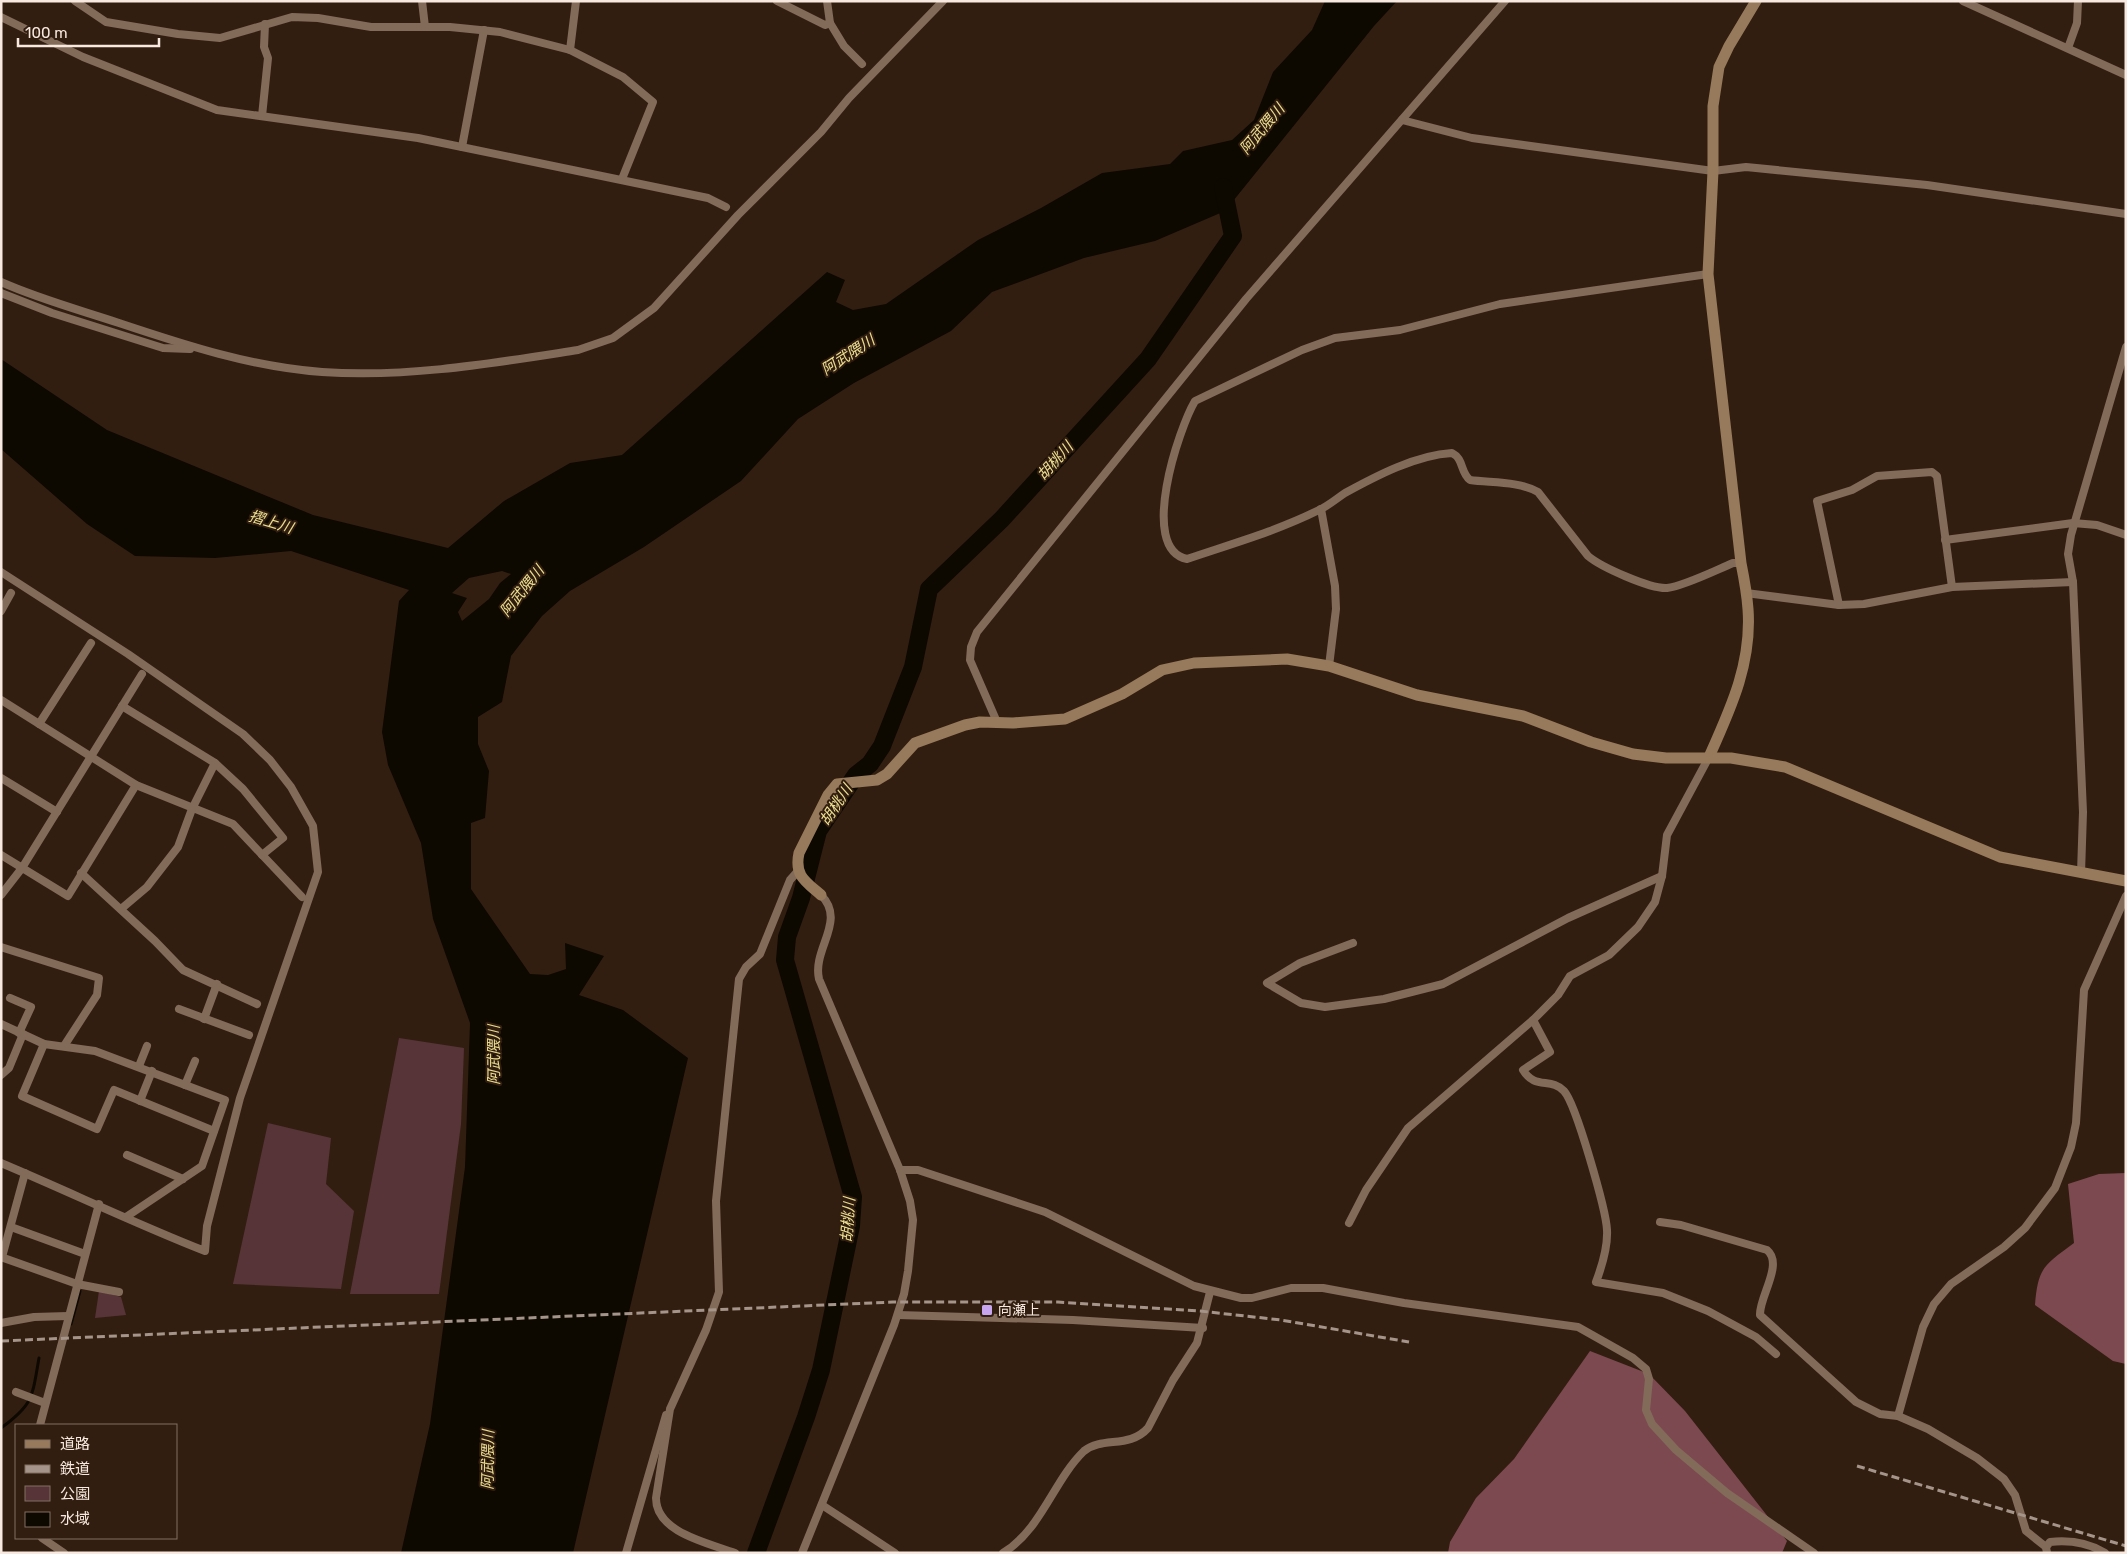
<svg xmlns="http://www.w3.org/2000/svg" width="2127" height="1554" font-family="Rubik,'Noto Sans JP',sans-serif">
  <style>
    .green { fill: #573438 }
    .forest { fill: #7c4950 }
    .water { fill: #0d0900; fill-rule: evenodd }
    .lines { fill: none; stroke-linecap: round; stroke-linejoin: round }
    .stream { stroke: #0d0900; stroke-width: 3 }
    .river { stroke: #0d0900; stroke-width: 18 }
    .street { stroke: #836b5a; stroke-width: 8 }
    .secondary { stroke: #977a5b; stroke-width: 11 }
    .rail { stroke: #a59489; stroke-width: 3; stroke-dasharray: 8 4; stroke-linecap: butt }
    .poi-dot { fill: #c7a6ef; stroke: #321e10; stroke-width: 2 }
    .labels { text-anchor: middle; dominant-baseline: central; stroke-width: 4; stroke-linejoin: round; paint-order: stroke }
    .poi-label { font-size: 14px; fill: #f7e9df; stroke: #321e10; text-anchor: start }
    .water-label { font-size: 15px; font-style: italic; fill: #ede091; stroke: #321e10 }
  </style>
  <rect width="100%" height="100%" fill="#321e10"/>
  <!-- green -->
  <g class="green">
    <path d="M 399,1038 L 464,1048 L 461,1124 L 439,1294 L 350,1294 Z"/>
    <path d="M 268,1123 L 331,1138 L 326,1184 L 354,1211 L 341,1289 L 233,1284 Z"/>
    <path d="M 99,1291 L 121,1297 L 126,1315 L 95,1318 Z"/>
  </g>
  <!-- forest -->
  <g class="forest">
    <path d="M 2126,1173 L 2126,1364 L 2113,1361 L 2035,1305 C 2038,1266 2045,1265 2074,1243 L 2068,1184 L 2099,1174 Z"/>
    <path d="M 1590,1351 L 1649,1374 L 1685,1411 L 1787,1541 L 1782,1553 L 1448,1553 L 1450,1542 L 1476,1498 L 1514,1459 Z"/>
  </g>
  <!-- water -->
  <path class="water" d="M 1325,1 L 1397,1 L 1374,26 L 1225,211 L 1155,241 L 1084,258 L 992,292 L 951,331 L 854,383 L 798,419 L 741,481 L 644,547 L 570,591 L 542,616 L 511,656 L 502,702 L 478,717 L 478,744 L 489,771 L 485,818 L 471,823 L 471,889 L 530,974 L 548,975 L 566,969 L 565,943 L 604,956 L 579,995 L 623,1010 L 688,1058 L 573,1553 L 401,1553 L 430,1424 L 465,1167 L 470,1023 L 433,919 L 421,843 L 388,765 L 382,732 L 399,601 L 409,590 L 291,551 L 215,558 L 135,556 L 87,524 L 1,449 L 1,359 L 107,430 L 313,515 L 448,548 L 504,501 L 570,463 L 622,455 L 827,272 L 845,280 L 836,302 L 853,310 L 886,304 L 978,240 L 1041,208 L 1102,173 L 1170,164 L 1183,151 L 1232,140 L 1254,120 L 1273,72 L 1312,30 ZM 502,571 L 511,574 L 500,583 L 489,599 L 462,621 L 458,612 L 467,598 L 452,593 L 469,578 Z"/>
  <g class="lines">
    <!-- stream -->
    <g class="stream">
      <path d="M 71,1324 L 80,1291"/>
      <path d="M 1,1428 C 34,1404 32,1397 39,1358"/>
    </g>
    <!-- river -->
    <path class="river" d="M 756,1553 L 806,1417 L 821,1370 L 851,1226 L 853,1197 L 785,960 L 787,937 L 801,898 L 818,831 L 856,775 L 870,764 L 882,746 L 913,667 L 929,589 L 1002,519 L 1148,359 L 1233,236 L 1223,187"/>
    <!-- street -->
    <g class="street">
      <path d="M 75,1 L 106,22 L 178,34 L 220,38 L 292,17 L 318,18 L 371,27 L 450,27 L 500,32 L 570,50 L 623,77 L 653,102 L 622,179"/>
      <path d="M 422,1 L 425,27"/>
      <path d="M 777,1 L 825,25 L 830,23 L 827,1"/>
      <path d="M 1963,1 L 2126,75"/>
      <path d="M 1,17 L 83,57 L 217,110 L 418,138 L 708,198 L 726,207"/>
      <path d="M 830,23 L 844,46 L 862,64"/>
      <path d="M 2068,48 L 2077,23 L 2078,1"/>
      <path d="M 570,50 L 576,1"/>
      <path d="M 262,116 L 268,58 L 264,47 L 265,24"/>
      <path d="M 1402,120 L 1472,138 L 1713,171 L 1746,167 L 1927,185 L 2126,214"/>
      <path d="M 462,147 L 484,30"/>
      <path d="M 1708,274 L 1500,304 L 1400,330 L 1335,338 L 1302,350 L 1195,401 C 1179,428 1138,549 1187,559 C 1231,544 1277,531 1319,510 C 1328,506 1336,499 1345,493 C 1376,476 1416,455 1452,453 C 1464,459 1460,472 1470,480 C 1492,483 1518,481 1538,492 L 1588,556 C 1601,567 1650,589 1667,588 C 1684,586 1716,570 1733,563 L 1741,563"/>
      <path d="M 1,282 C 39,299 80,310 119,323 C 185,345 252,367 322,372 C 408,378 494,363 578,350 L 613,338 L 654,308 L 738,215 L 821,132 L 849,98 L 943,1"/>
      <path d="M 1,293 L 52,313 L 163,348 L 190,349"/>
      <path d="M 1321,509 L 1335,586 L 1336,609 L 1329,666"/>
      <path d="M 1945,540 L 2073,523 L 2097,525 L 2126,535"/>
      <path d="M 1,572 L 128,654 L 243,734 L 270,760 L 291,787 L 313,826 L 318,872 L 240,1098 L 207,1226 L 205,1251 C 136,1224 70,1192 1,1163"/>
      <path d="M 1746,593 L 1839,605 L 1864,604 L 1952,587 L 2073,582"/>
      <path d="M 1839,605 L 1817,501 L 1852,490 L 1877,476 L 1932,472 L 1937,476 L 1952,587"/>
      <path d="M 1,611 L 11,593"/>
      <path d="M 1,700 L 136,785 L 233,824 L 302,897"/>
      <path d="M 122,706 L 215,763 L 243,789 L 283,838 L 262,855"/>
      <path d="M 997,722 L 970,660 L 971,647 L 977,632 L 1246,299 L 1505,1"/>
      <path d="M 39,724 L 91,643"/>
      <path d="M 1,778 L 57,812"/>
      <path d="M 1,855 L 68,896 L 136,785"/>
      <path d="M 81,873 L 155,941 L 183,970 L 257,1004"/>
      <path d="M 2081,873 L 2083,812 L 2073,582 L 2068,554 L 2071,535 L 2126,347"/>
      <path d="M 1,895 L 22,868 L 142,674"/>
      <path d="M 121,909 L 147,887 L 178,847 L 192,809 L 215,763"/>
      <path d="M 1353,943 L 1300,963 L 1267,983 L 1301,1003 L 1325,1007 L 1384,999 L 1443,984 L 1568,918 L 1662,876"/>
      <path d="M 1,947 L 99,978 L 97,995 L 64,1046"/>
      <path d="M 10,998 L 31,1007 L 19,1033"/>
      <path d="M 179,1009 L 249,1035"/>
      <path d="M 204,1019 L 217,984"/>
      <path d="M 1533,1020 L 1550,1052 L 1523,1070 C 1535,1090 1551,1077 1564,1091 C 1576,1104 1606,1210 1607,1230 C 1608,1248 1602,1266 1596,1282 L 1663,1293 L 1708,1311 L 1756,1337 L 1776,1354"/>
      <path d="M 1,1024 L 44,1044 L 95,1051 L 225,1100 L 202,1166 L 126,1217"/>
      <path d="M 44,1044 L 22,1096 L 97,1129 L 114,1090 L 214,1131"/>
      <path d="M 139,1066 L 147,1046"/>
      <path d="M 1,1075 L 9,1068 L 23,1034"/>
      <path d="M 185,1085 L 195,1061"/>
      <path d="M 140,1101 L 152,1071"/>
      <path d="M 127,1155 L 183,1179"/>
      <path d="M 900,1170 L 918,1170 L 1045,1212 L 1194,1286 L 1241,1298 L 1252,1298 L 1291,1288 L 1323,1288 L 1404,1303 L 1578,1327 L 1633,1358 L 1646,1369 L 1649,1379 L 1646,1410 L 1652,1424 L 1676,1450 L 1727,1493 L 1814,1553"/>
      <path d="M 1660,1222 L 1681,1225 L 1767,1250 C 1784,1264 1759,1297 1760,1315 L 1856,1402 L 1880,1414 L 1898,1416 L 1928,1429 L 1977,1458 L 2004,1479 L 2015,1495 L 2026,1531 L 2046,1547"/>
      <path d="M 1349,1223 L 1366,1190 L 1408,1128 L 1533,1020 L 1558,995 L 1570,976 L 1609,955 L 1638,927 L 1655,902 L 1662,876 L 1667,835 L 1709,757"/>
      <path d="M 11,1227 L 85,1254"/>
      <path d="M 1,1257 L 77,1284 L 119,1292"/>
      <path d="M 2,1257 L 25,1173"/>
      <path d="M 898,1315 L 1073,1320 L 1203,1328"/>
      <path d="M 1,1323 L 34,1317 L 68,1316"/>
      <path d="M 16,1392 L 45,1403"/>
      <path d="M 1898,1416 L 1923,1327 L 1934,1304 L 1951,1284 L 2004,1247 L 2025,1228 L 2055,1188 L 2071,1147 L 2076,1123 L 2084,990 L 2126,896"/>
      <path d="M 40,1425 L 99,1204"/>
      <path d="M 822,1505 L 895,1553"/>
      <path d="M 42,1538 L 64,1553"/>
      <path d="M 626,1553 L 666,1415"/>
      <path d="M 735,1553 C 709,1543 656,1533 656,1498 L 670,1409 L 706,1330 L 719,1292 L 716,1201 L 739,979 L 746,967 L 760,954 L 790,880 L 798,871"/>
      <path d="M 802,1553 L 894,1325 L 904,1294 L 908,1271 L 913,1220 L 910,1201 L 900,1170 L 819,979 C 812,949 847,921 821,895"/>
      <path d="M 1003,1553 C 1042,1529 1053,1481 1084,1451 C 1103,1436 1129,1449 1148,1428 L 1173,1380 L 1197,1343 L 1210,1292"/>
      <path d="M 2047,1553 L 2046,1547 L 2050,1542 C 2069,1540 2089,1543 2105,1553"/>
    </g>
    <!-- secondary -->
    <g class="secondary">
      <path d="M 1709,757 C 1731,708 1752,663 1748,609 C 1747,594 1744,578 1741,563 L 1708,274 L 1713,171 L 1713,106 L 1719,67 L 1729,46 L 1756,1"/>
      <path d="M 821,895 C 806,882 794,876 799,853 L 828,795 L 837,784 L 877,780 L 887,774 L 915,743 L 965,725 L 980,722 L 1013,723 L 1065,719 L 1122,694 L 1162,670 L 1194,663 L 1287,659 L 1329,666 L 1417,695 L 1523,716 L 1591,742 L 1633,754 L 1666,758 L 1731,758 L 1785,767 L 2000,857 L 2126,881"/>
    </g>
    <!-- rail -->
    <g class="rail">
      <path d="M 1,1341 L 893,1302 L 1058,1302 L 1200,1311 L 1281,1320 L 1409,1342"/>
      <path d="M 1857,1466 L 2126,1546"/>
    </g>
  </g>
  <!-- markers -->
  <rect class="poi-dot" x="981" y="1304" width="12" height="12" rx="2.5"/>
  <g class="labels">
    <!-- poi labels -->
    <g class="poi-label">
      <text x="998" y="1310">向瀬上</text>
    </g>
    <!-- water labels -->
    <g class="water-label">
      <text transform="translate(1262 129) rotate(-50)">阿武隈川</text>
      <text transform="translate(848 355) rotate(-33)">阿武隈川</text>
      <text transform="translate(1055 461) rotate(-48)">胡桃川</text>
      <text transform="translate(271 522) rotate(17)">摺上川</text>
      <text transform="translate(522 591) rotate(-51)">阿武隈川</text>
      <text transform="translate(836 805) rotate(-56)">胡桃川</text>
      <text transform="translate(494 1055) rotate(-90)">阿武隈川</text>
      <text transform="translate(848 1220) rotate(-86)">胡桃川</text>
      <text transform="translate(488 1460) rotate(-89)">阿武隈川</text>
    </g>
  </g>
  <!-- border -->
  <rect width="2127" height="1554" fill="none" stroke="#f7e9df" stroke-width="5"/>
  <!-- legend -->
  <rect x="15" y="1424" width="162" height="115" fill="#321e10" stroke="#816f63"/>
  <rect x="25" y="1440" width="25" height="8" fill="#977a5b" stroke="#816f63"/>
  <text x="60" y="1449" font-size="15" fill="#f7e9df">道路</text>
  <rect x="25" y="1465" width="25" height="8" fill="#a59489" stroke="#816f63"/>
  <text x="60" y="1474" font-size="15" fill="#f7e9df">鉄道</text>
  <rect x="25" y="1486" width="25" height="15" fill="#573438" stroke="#816f63"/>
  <text x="60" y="1499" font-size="15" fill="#f7e9df">公園</text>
  <rect x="25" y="1512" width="25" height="15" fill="#0d0900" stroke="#816f63"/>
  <text x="60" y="1524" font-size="15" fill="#f7e9df">水域</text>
  <!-- scale -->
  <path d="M18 38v8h141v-8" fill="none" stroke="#f7e9df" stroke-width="2.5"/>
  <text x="25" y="38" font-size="15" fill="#f7e9df" stroke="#321e10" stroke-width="4" paint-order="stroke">100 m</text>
</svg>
